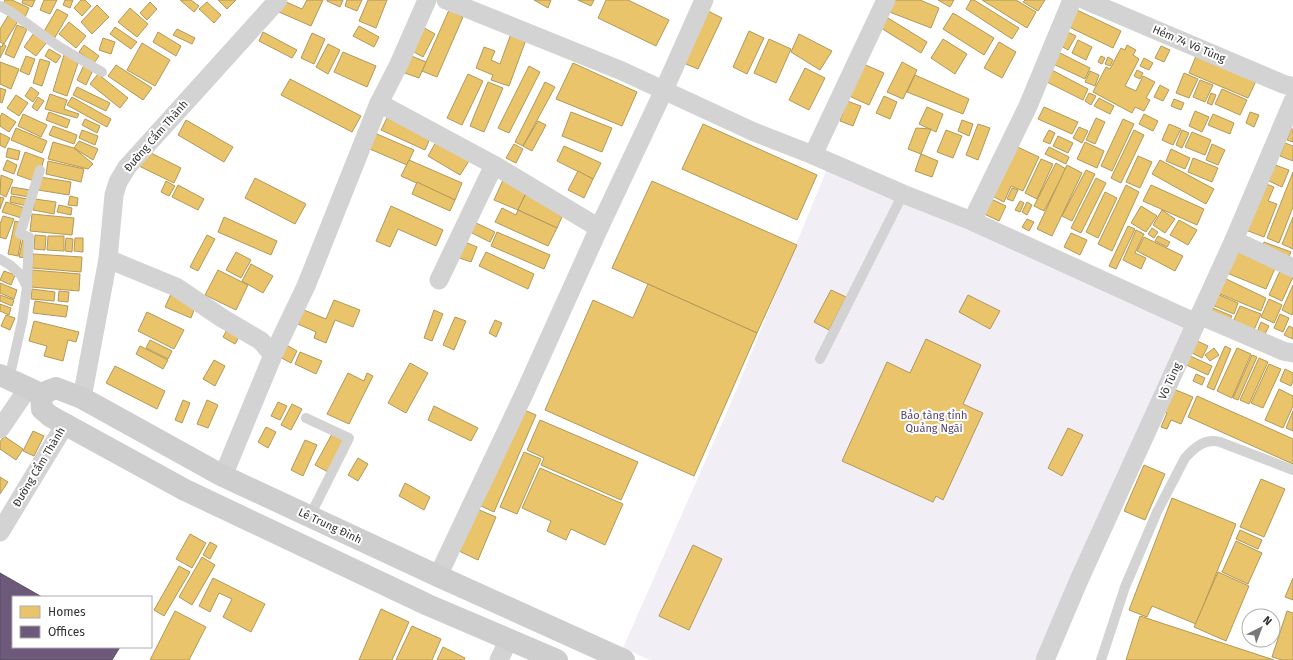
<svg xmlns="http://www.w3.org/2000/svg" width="1293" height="660" font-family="'Fira Sans',sans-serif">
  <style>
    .green { fill: #f1eef5 }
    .homes { fill: #e9c46a; stroke: #b29859 }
    .offices { fill: #6d597a; stroke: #5b4d64 }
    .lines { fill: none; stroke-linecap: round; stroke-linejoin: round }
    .service { stroke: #d3d3d3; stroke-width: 10 }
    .minor { stroke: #d3d3d3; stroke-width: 19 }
    .secondary { stroke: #cecece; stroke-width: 22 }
    .labels { text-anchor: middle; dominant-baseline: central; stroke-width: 4; stroke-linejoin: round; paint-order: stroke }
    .street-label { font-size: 11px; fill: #313131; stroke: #fff }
    .park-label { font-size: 11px; fill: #554369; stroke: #fff }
  </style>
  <rect width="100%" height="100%" fill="#fff"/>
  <!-- green -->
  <path class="green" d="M 829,164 L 1196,323 L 1035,660 L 650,660 L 623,648 L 730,405 Z"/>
  <!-- homes -->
  <g class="homes">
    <path d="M 5,0 L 12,0 L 29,8 L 25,17 L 2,6 Z"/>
    <path d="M 23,0 L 35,0 L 32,7 L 22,3 Z"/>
    <path d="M 44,0 L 57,0 L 50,14 L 40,10 Z"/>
    <path d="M 65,0 L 73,0 L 70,8 L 63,5 Z"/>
    <path d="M 81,0 L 85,0 L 91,6 L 82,16 L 74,8 Z"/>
    <path d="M 180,0 L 191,0 L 199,6 L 194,12 Z"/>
    <path d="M 218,0 L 236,0 L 227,9 Z"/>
    <path d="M 307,0 L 323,0 L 311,26 L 279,12 L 284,1 L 302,9 Z"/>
    <path d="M 327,0 L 343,0 L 340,7 L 327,1 Z"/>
    <path d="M 347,0 L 362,0 L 357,11 L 345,6 Z"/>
    <path d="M 368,0 L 387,0 L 376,28 L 359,21 Z"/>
    <path d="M 534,0 L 551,0 L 548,8 Z"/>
    <path d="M 578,0 L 594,0 L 591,6 Z"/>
    <path d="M 606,0 L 628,0 L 669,20 L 656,46 L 598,18 Z"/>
    <path d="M 892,0 L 920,0 L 939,8 L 931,28 L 887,11 Z"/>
    <path d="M 938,0 L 954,0 L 950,7 Z"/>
    <path d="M 971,0 L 974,0 L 1019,28 L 1012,39 L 966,9 Z"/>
    <path d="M 982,0 L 1016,0 L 1036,12 L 1027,28 Z"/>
    <path d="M 1025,0 L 1045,0 L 1038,11 L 1023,2 Z"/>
    <path d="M 150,2 L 157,9 L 147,20 L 140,13 Z"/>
    <path d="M 207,2 L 221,15 L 214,23 L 199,9 Z"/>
    <path d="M 97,5 L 109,17 L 92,34 L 81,22 Z"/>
    <path d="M 130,8 L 148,24 L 137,37 L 118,22 Z"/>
    <path d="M 57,9 L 68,15 L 54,39 L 43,33 Z"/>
    <path d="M 449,10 L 463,17 L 437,77 L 422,71 Z"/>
    <path d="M 706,10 L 722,18 L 698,69 L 681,62 Z"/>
    <path d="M 1077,10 L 1121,31 L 1113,48 L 1069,27 Z"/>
    <path d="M 953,13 L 994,38 L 984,55 L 943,29 Z"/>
    <path d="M 8,16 L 18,21 L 4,44 L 0,42 L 0,29 Z"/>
    <path d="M 888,18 L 927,42 L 921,53 L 881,28 Z"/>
    <path d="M 69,22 L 86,36 L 76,48 L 59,34 Z"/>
    <path d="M 17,25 L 27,29 L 14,58 L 5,54 Z"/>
    <path d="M 419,25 L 435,34 L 423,57 L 407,48 Z"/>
    <path d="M 359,26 L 379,37 L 374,47 L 353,36 Z"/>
    <path d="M 115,27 L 137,42 L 131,49 L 110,34 Z"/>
    <path d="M 177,29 L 195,38 L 192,44 L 173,35 Z"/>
    <path d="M 1063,30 L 1076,36 L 1068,50 L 1056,43 Z"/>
    <path d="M 512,31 L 527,37 L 509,86 L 491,80 L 493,75 L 476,68 L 484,47 L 495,51 L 491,60 L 500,64 Z"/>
    <path d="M 749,31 L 764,38 L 747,74 L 733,67 Z"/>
    <path d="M 158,32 L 181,46 L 176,56 L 153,42 Z"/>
    <path d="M 263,32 L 297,50 L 292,58 L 259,41 Z"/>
    <path d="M 34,33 L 47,42 L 36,56 L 24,47 Z"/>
    <path d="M 312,33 L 325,39 L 314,64 L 301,58 Z"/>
    <path d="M 799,34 L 832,51 L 820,70 L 791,52 Z"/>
    <path d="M 103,38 L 115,42 L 111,54 L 99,50 Z"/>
    <path d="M 769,39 L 791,49 L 776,83 L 754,73 Z"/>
    <path d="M 943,39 L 967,54 L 955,74 L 931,58 Z"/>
    <path d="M 1078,40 L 1092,47 L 1086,60 L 1072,53 Z"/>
    <path d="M 999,42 L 1016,52 L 1002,78 L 984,68 Z"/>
    <path d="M 142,43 L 170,60 L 155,86 L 127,70 Z"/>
    <path d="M 3,44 L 6,46 L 0,58 L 0,46 L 2,47 Z"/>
    <path d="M 328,44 L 340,50 L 328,74 L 316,67 Z"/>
    <path d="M 84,45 L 99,56 L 94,63 L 79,52 Z"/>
    <path d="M 1127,45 L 1136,50 L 1133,55 L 1139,59 L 1125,86 L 1136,91 L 1143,76 L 1155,82 L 1146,98 L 1150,100 L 1144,111 L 1135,107 L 1132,113 L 1093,92 L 1106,67 L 1110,69 L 1121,48 L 1125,50 Z"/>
    <path d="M 1161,46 L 1170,50 L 1164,62 L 1155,58 Z"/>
    <path d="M 49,49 L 61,56 L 56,63 L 45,56 Z"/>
    <path d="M 1054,50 L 1090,68 L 1085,79 L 1049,62 Z"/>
    <path d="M 343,52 L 376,66 L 367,87 L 334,72 Z"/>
    <path d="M 64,55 L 79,60 L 67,96 L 53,91 Z"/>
    <path d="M 409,55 L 426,62 L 419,78 L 402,72 Z"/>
    <path d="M 26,56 L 35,59 L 29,75 L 20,71 Z"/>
    <path d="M 1101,56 L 1105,58 L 1102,64 L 1098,62 Z"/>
    <path d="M 1196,56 L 1256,81 L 1248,98 L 1189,73 Z"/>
    <path d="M 1108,57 L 1113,60 L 1110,66 L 1105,64 Z"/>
    <path d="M 1144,58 L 1153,63 L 1149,70 L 1140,66 Z"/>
    <path d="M 40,59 L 50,62 L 42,86 L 33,83 Z"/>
    <path d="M 0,62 L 19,69 L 11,89 L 0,84 Z"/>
    <path d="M 902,62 L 917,70 L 903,99 L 887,92 Z"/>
    <path d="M 85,63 L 94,68 L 86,85 L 77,80 Z"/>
    <path d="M 573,63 L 637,92 L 622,126 L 556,99 Z"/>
    <path d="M 861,63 L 884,73 L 869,105 L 847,95 Z"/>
    <path d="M 116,65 L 152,88 L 143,100 L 108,76 Z"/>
    <path d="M 529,66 L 540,72 L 509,133 L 498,128 Z"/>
    <path d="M 1046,67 L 1088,89 L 1083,100 L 1041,79 Z"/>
    <path d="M 805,68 L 825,78 L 809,110 L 789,100 Z"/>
    <path d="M 1137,70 L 1143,73 L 1140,79 L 1134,76 Z"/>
    <path d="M 1090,71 L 1099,75 L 1095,86 L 1085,82 Z"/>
    <path d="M 1184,73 L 1198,79 L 1189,98 L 1176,93 Z"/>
    <path d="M 98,74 L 128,98 L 120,108 L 90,84 Z"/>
    <path d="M 468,74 L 483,81 L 462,125 L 447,118 Z"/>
    <path d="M 915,75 L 969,99 L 963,114 L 907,92 Z"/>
    <path d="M 290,79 L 361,116 L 352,132 L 281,95 Z"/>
    <path d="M 1200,80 L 1213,85 L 1205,102 L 1193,97 Z"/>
    <path d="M 488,82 L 503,88 L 484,132 L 470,126 Z"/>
    <path d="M 545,82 L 555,87 L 523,146 L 515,142 Z"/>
    <path d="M 1160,85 L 1169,90 L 1163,101 L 1154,97 Z"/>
    <path d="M 31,87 L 39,93 L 33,102 L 25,96 Z"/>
    <path d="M 77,87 L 110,103 L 106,111 L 73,95 Z"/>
    <path d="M 0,88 L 6,90 L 2,103 L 0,102 Z"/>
    <path d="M 1222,89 L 1247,100 L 1240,115 L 1215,104 Z"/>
    <path d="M 1089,93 L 1096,96 L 1091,105 L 1085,101 Z"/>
    <path d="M 1211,93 L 1216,95 L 1212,105 L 1207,103 Z"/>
    <path d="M 50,94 L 67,100 L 64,109 L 79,114 L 77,118 L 45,109 Z"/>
    <path d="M 16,95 L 28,103 L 19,116 L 7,108 Z"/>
    <path d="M 884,96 L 897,102 L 890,119 L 876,113 Z"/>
    <path d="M 38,97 L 44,101 L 37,111 L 32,107 Z"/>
    <path d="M 72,97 L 111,119 L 107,127 L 67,105 Z"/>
    <path d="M 1099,98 L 1114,106 L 1110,114 L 1094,106 Z"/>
    <path d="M 1174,99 L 1184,103 L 1181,110 L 1171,106 Z"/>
    <path d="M 847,101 L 861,106 L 853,126 L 840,121 Z"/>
    <path d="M 927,107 L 943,114 L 936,132 L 919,124 Z"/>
    <path d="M 1044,107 L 1078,122 L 1072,134 L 1038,119 Z"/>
    <path d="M 1195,111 L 1209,117 L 1202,132 L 1189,126 Z"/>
    <path d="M 49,112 L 70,120 L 67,128 L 46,120 Z"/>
    <path d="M 571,112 L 612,128 L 602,152 L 562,136 Z"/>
    <path d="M 1250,112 L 1259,115 L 1254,127 L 1246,123 Z"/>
    <path d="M 2,113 L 16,122 L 9,132 L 0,126 L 0,117 Z"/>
    <path d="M 23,114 L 47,125 L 41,137 L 18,126 Z"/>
    <path d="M 389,114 L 432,134 L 425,150 L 381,130 Z"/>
    <path d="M 1144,114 L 1158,121 L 1153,131 L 1139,124 Z"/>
    <path d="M 1213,114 L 1234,123 L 1230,134 L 1208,125 Z"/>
    <path d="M 1096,118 L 1105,122 L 1095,144 L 1086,140 Z"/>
    <path d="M 85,119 L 100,126 L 97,133 L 82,125 Z"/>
    <path d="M 1123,119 L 1134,124 L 1112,171 L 1101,166 Z"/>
    <path d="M 186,120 L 233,147 L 224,162 L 178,135 Z"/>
    <path d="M 962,120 L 973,124 L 969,136 L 958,131 Z"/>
    <path d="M 538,121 L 546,125 L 532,151 L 523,146 Z"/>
    <path d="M 703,124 L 817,175 L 797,220 L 682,169 Z"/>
    <path d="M 978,124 L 990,128 L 978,160 L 966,155 Z"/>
    <path d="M 1169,124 L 1181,129 L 1173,145 L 1162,140 Z"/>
    <path d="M 53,126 L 77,135 L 74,144 L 49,135 Z"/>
    <path d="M 1079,127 L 1088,131 L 1082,143 L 1073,138 Z"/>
    <path d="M 16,128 L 47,141 L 42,153 L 11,140 Z"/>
    <path d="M 916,128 L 931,129 L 921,154 L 908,149 Z"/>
    <path d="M 1291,129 L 1293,129 L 1293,142 L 1287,140 Z"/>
    <path d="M 82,130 L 98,136 L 95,145 L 79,138 Z"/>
    <path d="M 946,130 L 962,136 L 953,158 L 937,152 Z"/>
    <path d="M 1049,130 L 1055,133 L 1050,144 L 1043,141 Z"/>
    <path d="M 1134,130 L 1144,135 L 1121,183 L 1111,178 Z"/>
    <path d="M 1182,130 L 1189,133 L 1182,148 L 1176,145 Z"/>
    <path d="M 370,131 L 414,150 L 407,165 L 363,146 Z"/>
    <path d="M 1192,132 L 1211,140 L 1205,155 L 1185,147 Z"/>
    <path d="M 0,133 L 10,138 L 5,148 L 0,145 Z"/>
    <path d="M 1058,136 L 1073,143 L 1068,153 L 1053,146 Z"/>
    <path d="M 79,141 L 98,149 L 93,160 L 74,148 Z"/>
    <path d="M 53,142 L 74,148 L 93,164 L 88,169 L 48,159 Z"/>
    <path d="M 436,142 L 469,161 L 460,175 L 428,156 Z"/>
    <path d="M 1085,142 L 1104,151 L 1097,168 L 1077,159 Z"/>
    <path d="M 1285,143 L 1293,146 L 1293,161 L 1280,156 Z"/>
    <path d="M 514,144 L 523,149 L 516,163 L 506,158 Z"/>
    <path d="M 1011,144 L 1039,157 L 1023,191 L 1011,186 L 1004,202 L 992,196 Z"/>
    <path d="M 1212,144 L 1225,150 L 1218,165 L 1206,160 Z"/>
    <path d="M 564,146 L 601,163 L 593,179 L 557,161 Z"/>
    <path d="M 1049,147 L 1069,157 L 1066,164 L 1045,154 Z"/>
    <path d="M 8,148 L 20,151 L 18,160 L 6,157 Z"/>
    <path d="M 1171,149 L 1190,158 L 1185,169 L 1166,161 Z"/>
    <path d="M 147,151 L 181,168 L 174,183 L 139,166 Z"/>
    <path d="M 25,152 L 44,159 L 37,182 L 17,175 Z"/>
    <path d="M 921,154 L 938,161 L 932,177 L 915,171 Z"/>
    <path d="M 1138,156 L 1152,162 L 1140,188 L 1126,182 Z"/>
    <path d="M 1193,158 L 1218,168 L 1212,182 L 1188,172 Z"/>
    <path d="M 1041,159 L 1053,164 L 1037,199 L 1025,193 Z"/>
    <path d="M 7,160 L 17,165 L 14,174 L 3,170 Z"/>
    <path d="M 409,160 L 462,183 L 455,200 L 401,176 Z"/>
    <path d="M 1160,160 L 1214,189 L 1206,204 L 1152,174 Z"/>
    <path d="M 48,161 L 84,169 L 81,182 L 46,174 Z"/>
    <path d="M 1056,163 L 1066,169 L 1044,211 L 1034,206 Z"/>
    <path d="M 1067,165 L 1082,173 L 1052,236 L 1037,229 Z"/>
    <path d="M 1275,165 L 1289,170 L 1282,187 L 1269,181 Z"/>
    <path d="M 1086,170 L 1095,174 L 1072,221 L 1062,216 Z"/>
    <path d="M 578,171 L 593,179 L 584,198 L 568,190 Z"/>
    <path d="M 1293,172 L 1293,207 L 1279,243 L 1267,238 Z"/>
    <path d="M 1,175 L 13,180 L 6,197 L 0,194 Z"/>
    <path d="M 40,177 L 71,182 L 69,195 L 38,190 Z"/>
    <path d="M 255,178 L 306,204 L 295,224 L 245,198 Z"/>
    <path d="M 1096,178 L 1106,183 L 1081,233 L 1071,228 Z"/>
    <path d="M 503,180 L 527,191 L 518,210 L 494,200 Z"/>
    <path d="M 166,181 L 175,186 L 169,196 L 161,192 Z"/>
    <path d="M 652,181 L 797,245 L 757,333 L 612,268 Z"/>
    <path d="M 417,182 L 455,200 L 450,211 L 412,194 Z"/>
    <path d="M 1261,182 L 1274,187 L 1268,201 L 1277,204 L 1264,237 L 1243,229 Z"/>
    <path d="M 178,185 L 204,199 L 198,210 L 172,197 Z"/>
    <path d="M 1126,185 L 1139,192 L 1112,251 L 1098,244 Z"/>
    <path d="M 1151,185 L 1204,209 L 1197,225 L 1143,201 Z"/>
    <path d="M 12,187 L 30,190 L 29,197 L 11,194 Z"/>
    <path d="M 1012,188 L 1018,190 L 1013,201 L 1007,199 Z"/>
    <path d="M 527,191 L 566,208 L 557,228 L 518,210 Z"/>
    <path d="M 1105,192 L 1117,198 L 1098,238 L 1086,232 Z"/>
    <path d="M 11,196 L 28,199 L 27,206 L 10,202 Z"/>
    <path d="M 70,196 L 78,198 L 77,206 L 68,205 Z"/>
    <path d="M 0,197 L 4,198 L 0,209 Z"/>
    <path d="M 987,197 L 1006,206 L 999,221 L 980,212 Z"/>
    <path d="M 35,199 L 56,202 L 54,214 L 33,210 Z"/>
    <path d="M 1020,201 L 1024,203 L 1020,212 L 1015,210 Z"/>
    <path d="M 6,202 L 28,209 L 25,219 L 2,212 Z"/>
    <path d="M 1027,202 L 1032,205 L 1027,215 L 1022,212 Z"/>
    <path d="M 59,205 L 72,208 L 71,215 L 57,212 Z"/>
    <path d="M 391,206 L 443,230 L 436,246 L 398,229 L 390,247 L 376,241 Z"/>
    <path d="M 1141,206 L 1157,216 L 1146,232 L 1131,223 Z"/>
    <path d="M 502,208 L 516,215 L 518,210 L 557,228 L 548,246 L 495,222 Z"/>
    <path d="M 1162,210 L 1175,219 L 1165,233 L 1153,225 Z"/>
    <path d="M 32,214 L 74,218 L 72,235 L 30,231 Z"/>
    <path d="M 3,216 L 14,219 L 6,239 L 0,237 L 0,224 Z"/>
    <path d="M 224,217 L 277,241 L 271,255 L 218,232 Z"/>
    <path d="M 1293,217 L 1293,249 L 1282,244 Z"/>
    <path d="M 1027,219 L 1034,222 L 1029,231 L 1022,227 Z"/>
    <path d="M 1179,220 L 1197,230 L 1188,245 L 1170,235 Z"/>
    <path d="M 15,221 L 24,223 L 18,256 L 8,254 Z"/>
    <path d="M 472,221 L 495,232 L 490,242 L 468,231 Z"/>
    <path d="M 1128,226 L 1135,229 L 1116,269 L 1109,266 Z"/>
    <path d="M 1152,228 L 1158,232 L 1154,238 L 1148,234 Z"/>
    <path d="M 1136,230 L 1144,234 L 1135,253 L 1146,258 L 1141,269 L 1123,260 Z"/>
    <path d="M 497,232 L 550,255 L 544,269 L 491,246 Z"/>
    <path d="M 24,233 L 26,258 L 19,257 Z"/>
    <path d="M 1071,233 L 1087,240 L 1080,255 L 1064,247 Z"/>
    <path d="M 35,235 L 46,236 L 45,250 L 34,249 Z"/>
    <path d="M 207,235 L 215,239 L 198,271 L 190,267 Z"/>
    <path d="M 48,236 L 64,236 L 64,251 L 47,250 Z"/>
    <path d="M 1158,236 L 1170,242 L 1167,247 L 1155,241 Z"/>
    <path d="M 1144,237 L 1183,256 L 1175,271 L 1137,251 Z"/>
    <path d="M 66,238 L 73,239 L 72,252 L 65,251 Z"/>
    <path d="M 75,238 L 83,238 L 83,252 L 74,251 Z"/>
    <path d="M 460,240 L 477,247 L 471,262 L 454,256 Z"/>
    <path d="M 1264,242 L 1291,252 L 1286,264 L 1261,250 Z"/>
    <path d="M 1231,248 L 1276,266 L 1266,289 L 1222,271 Z"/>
    <path d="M 236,252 L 251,260 L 241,278 L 226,270 Z"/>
    <path d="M 486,252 L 534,274 L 528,289 L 479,266 Z"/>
    <path d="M 33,254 L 82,257 L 81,272 L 32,268 Z"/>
    <path d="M 251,264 L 273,276 L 263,293 L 242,281 Z"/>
    <path d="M 32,270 L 80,274 L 79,291 L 31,287 Z"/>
    <path d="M 218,270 L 248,285 L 236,310 L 205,295 Z"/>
    <path d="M 4,271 L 15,275 L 11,285 L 0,280 Z"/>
    <path d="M 1280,271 L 1293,277 L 1282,301 L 1269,295 Z"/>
    <path d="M 1220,276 L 1266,298 L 1261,311 L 1213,291 Z"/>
    <path d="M 0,283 L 17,290 L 14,299 L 0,293 Z"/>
    <path d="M 648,284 L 757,333 L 694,476 L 545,410 L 593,300 L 633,318 Z"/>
    <path d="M 1293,285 L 1293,312 L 1292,315 L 1282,310 Z"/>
    <path d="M 32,289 L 55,292 L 54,301 L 31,299 Z"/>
    <path d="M 831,290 L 846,297 L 829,330 L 814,322 Z"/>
    <path d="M 59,291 L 69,292 L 68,302 L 58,301 Z"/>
    <path d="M 171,294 L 196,305 L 191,318 L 165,307 Z"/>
    <path d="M 1217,294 L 1238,303 L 1234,314 L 1212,305 Z"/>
    <path d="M 0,295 L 14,300 L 12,306 L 0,301 Z"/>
    <path d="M 968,295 L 1000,311 L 990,329 L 959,312 Z"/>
    <path d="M 1269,299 L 1282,305 L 1274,323 L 1261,317 Z"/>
    <path d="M 334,300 L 360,310 L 353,327 L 335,320 L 326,343 L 314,338 L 316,332 L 298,324 L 304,310 L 326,319 Z"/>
    <path d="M 35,301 L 68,306 L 66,317 L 33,313 Z"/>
    <path d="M 0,304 L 11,308 L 9,315 L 0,311 Z"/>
    <path d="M 1240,306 L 1261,314 L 1253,332 L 1232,324 Z"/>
    <path d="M 1213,308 L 1232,316 L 1227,326 L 1208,318 Z"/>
    <path d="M 434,310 L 443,314 L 432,341 L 424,338 Z"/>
    <path d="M 147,312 L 184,330 L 174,349 L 138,331 Z"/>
    <path d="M 1280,314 L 1289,318 L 1283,332 L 1274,328 Z"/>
    <path d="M 6,315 L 15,318 L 10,330 L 1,326 Z"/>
    <path d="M 455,317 L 466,321 L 454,350 L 443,345 Z"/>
    <path d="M 495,320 L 502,323 L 496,337 L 489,333 Z"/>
    <path d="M 34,321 L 79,332 L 76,342 L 68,340 L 63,361 L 44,356 L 47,346 L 29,341 Z"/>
    <path d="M 1261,322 L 1269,326 L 1264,336 L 1257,332 Z"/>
    <path d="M 230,324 L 243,330 L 235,344 L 223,337 Z"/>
    <path d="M 1289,326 L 1293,328 L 1293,339 L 1284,335 Z"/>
    <path d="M 926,339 L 981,365 L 963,404 L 983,413 L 943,500 L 936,496 L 933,502 L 842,461 L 887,362 L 910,373 Z"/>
    <path d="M 1193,339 L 1208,346 L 1202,358 L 1188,351 Z"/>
    <path d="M 150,340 L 172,351 L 168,359 L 146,348 Z"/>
    <path d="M 281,342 L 297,351 L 291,363 L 274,354 Z"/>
    <path d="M 140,346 L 168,360 L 163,369 L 136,354 Z"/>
    <path d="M 1225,346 L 1231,349 L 1214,390 L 1207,387 Z"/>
    <path d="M 1214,348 L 1219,355 L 1210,361 L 1205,355 Z"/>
    <path d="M 1237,348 L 1251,354 L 1232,398 L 1217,391 Z"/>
    <path d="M 300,352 L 322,361 L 316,374 L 295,364 Z"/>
    <path d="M 1186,354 L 1212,366 L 1208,375 L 1182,363 Z"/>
    <path d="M 1252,355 L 1257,357 L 1238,400 L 1233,398 Z"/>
    <path d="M 1259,358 L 1268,362 L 1249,404 L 1240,400 Z"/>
    <path d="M 214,360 L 225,366 L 215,386 L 203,379 Z"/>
    <path d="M 410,363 L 428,373 L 406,413 L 388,403 Z"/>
    <path d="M 1269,364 L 1281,369 L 1263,408 L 1251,403 Z"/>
    <path d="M 115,366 L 165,391 L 157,409 L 106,383 Z"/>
    <path d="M 1285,369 L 1293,373 L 1293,381 L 1291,386 L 1280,381 Z"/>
    <path d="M 348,373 L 364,381 L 367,373 L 373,376 L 349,424 L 327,414 Z"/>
    <path d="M 1196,374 L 1205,378 L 1202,385 L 1193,381 Z"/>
    <path d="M 1171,388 L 1193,397 L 1181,424 L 1171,420 L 1167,429 L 1161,427 L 1167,413 L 1161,410 Z"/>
    <path d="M 1279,389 L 1293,396 L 1293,406 L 1283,428 L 1265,420 Z"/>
    <path d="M 1197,396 L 1293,439 L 1293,464 L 1188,417 Z"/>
    <path d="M 183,400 L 190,403 L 182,423 L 175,420 Z"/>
    <path d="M 207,400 L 218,405 L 208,428 L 197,424 Z"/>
    <path d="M 278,402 L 287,406 L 280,420 L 271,416 Z"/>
    <path d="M 292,404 L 302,409 L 291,430 L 281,425 Z"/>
    <path d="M 434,406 L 478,428 L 471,441 L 428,420 Z"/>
    <path d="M 522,409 L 536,415 L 494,512 L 481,506 Z"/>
    <path d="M 1293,411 L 1293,431 L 1286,428 Z"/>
    <path d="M 540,420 L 638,462 L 621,500 L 541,465 L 544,458 L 527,450 Z"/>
    <path d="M 266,427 L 276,432 L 268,448 L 258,442 Z"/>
    <path d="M 1068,428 L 1083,435 L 1062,476 L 1048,468 Z"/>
    <path d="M 33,431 L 44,436 L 34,456 L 23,451 Z"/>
    <path d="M 332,434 L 345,441 L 328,472 L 315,465 Z"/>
    <path d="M 4,436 L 23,449 L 16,460 L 0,449 L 0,442 Z"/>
    <path d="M 305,440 L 317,445 L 303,476 L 291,470 Z"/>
    <path d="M 524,452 L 541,459 L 517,514 L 500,507 Z"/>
    <path d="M 358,458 L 368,464 L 358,481 L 348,475 Z"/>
    <path d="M 1144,465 L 1165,474 L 1145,520 L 1124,511 Z"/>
    <path d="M 540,468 L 623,504 L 605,545 L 571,529 L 566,540 L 547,531 L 551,521 L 522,508 Z"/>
    <path d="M 0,477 L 8,482 L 0,494 Z"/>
    <path d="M 1261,479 L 1285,489 L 1264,537 L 1240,527 Z"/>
    <path d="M 405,483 L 430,497 L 424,510 L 399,496 Z"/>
    <path d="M 1172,498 L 1236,524 L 1196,624 L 1152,606 L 1147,617 L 1129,610 Z"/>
    <path d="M 477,509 L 496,517 L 478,560 L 459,551 Z"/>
    <path d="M 1240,530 L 1262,540 L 1258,549 L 1236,539 Z"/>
    <path d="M 190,534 L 206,543 L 192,568 L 176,559 Z"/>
    <path d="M 1236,541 L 1262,553 L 1248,584 L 1222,572 Z"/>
    <path d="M 210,542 L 217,546 L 210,559 L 203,555 Z"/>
    <path d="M 693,545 L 722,559 L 689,630 L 659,616 Z"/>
    <path d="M 202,557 L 215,565 L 192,605 L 179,597 Z"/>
    <path d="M 179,566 L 190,572 L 164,616 L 154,610 Z"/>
    <path d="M 1218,572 L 1249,586 L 1226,641 L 1194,627 Z"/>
    <path d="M 213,578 L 265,604 L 251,632 L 223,617 L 232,599 L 219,593 L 210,612 L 199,606 Z"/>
    <path d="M 1293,578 L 1293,600 L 1285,597 Z"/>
    <path d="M 381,609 L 409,622 L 392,660 L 359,660 Z"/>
    <path d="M 175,611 L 206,627 L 189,660 L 150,660 Z"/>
    <path d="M 1287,611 L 1293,613 L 1293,660 L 1282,660 L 1272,657 Z"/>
    <path d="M 1140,616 L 1274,660 L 1126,660 Z"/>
    <path d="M 412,626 L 441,639 L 432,660 L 396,660 Z"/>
    <path d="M 443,647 L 465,658 L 464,660 L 437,660 Z"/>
  </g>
  <!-- offices -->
  <path class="offices" d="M 0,573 L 42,597 L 13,597 L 13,647 L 120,647 L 112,660 L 0,660 Z"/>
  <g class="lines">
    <!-- service -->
    <g class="service">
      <path d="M 0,6 L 11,12 L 58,46 L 102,72"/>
      <path d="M 0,259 L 10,265 L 21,275 L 27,287 L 22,322 L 9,379"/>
      <path d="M 27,285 L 29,237 L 20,234 L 40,170"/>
      <path d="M 820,359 L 903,194"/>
      <path d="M 306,418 L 349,438 L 310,516"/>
      <path d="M 1101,660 L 1125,587 L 1157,512 L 1185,458 C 1195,447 1205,438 1220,442 L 1293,470"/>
    </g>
    <!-- minor -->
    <g class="minor">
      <path d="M 446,0 L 622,71 L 754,132 L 813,155 L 903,194 L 972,221 L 1196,323"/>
      <path d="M 1085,0 L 1283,84 L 1293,87"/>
      <path d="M 379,103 L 494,165 L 599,228"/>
      <path d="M 813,155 L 886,0"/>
      <path d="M 972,221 L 1028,106 L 1072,0"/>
      <path d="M 1234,240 L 1293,268"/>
      <path d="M 108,259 L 176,287 L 222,318 L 261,341 L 273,355"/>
      <path d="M 439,280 L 494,165"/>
      <path d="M 1199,315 L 1283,351 L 1293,353"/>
      <path d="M 82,398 L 108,259 L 114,195 L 118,182 L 127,167 L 278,0"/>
      <path d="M 0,429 L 28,388"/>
      <path d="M 223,476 L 273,355 L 306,286 L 379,103 L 399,64 L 427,0"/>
      <path d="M 0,532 L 66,423"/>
      <path d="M 438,576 L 524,394 L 599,228 L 664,90 L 704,0"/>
      <path d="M 499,660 L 509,639"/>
      <path d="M 1045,660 L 1079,580 L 1234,240 L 1293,101"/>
    </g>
    <!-- secondary -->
    <g class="secondary">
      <path d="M 0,375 L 41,394 L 56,388 L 82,398 L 223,476 L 438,576 L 624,660"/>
      <path d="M 41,394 L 42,409 L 50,416 L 185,490 L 428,605 L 557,660"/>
    </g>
  </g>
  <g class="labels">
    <!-- street labels -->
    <g class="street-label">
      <text transform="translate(1189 44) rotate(23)">Hẻm 74 Võ Tùng</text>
      <text transform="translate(156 136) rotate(-49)">Đường Cẩm Thành</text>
      <text transform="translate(1170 381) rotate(-65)">Võ Tùng</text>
      <text transform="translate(39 467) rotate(-59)">Đường Cẩm Thành</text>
      <text transform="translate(330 526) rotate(25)">Lê Trung Đình</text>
    </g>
    <!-- park labels -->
    <g class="park-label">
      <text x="934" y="415">Bảo tàng tỉnh<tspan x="934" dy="13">Quảng Ngãi</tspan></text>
    </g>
  </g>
  <!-- legend -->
  <rect x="12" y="596" width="140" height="52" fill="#ffffff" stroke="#adadad"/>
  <rect x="20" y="606" width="20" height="12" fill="#e9c46a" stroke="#adadad"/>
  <text x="48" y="616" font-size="12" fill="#313131">Homes</text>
  <rect x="20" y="626" width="20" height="12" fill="#6d597a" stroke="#adadad"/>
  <text x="48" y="636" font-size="12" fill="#313131">Offices</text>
  <!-- north arrow -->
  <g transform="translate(1261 628) rotate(42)"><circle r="19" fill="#ffffff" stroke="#adadad"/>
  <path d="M0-3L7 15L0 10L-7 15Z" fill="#797979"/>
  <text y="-6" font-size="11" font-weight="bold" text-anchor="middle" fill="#313131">N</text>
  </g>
</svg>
